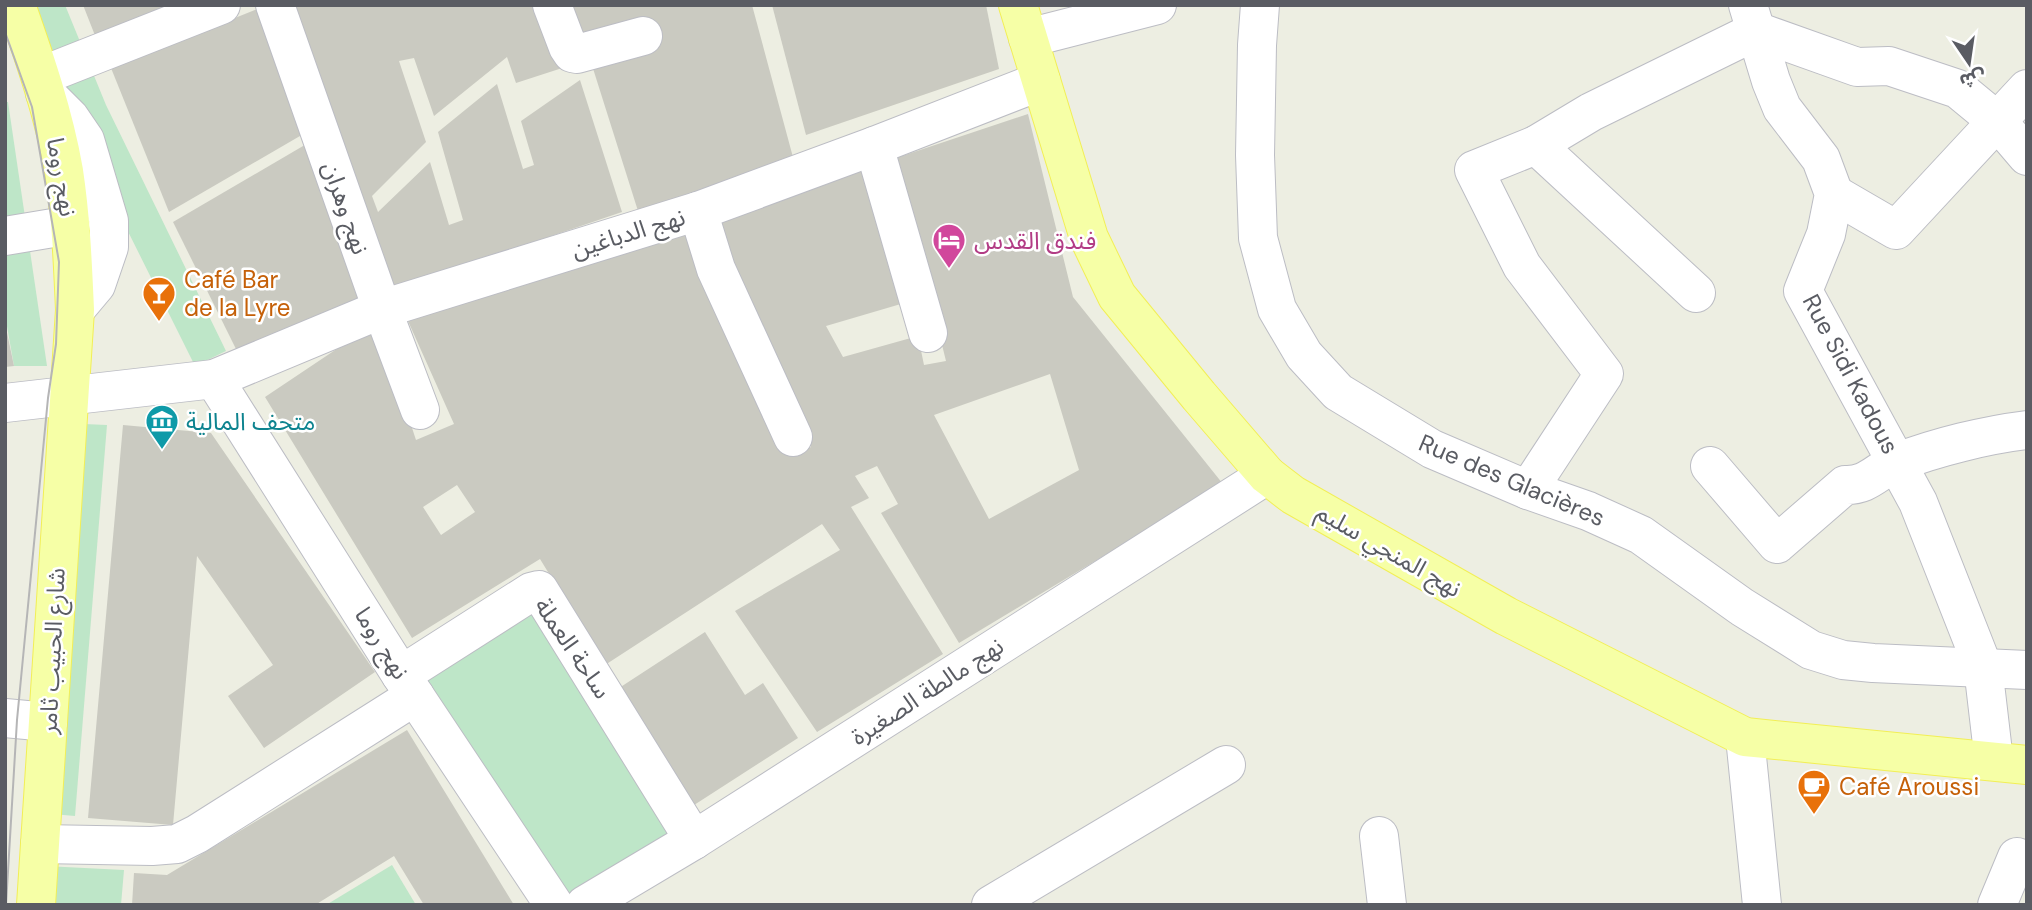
<svg xmlns="http://www.w3.org/2000/svg" width="2032" height="910" font-family="'DM Sans','Noto Sans Arabic',sans-serif">
  <style>
    .green { fill: #bee6c8 }
    .building { fill: #cacac1; fill-rule: evenodd }
    .lines { fill: none; stroke-linecap: round; stroke-linejoin: round }
    .minor-casing { stroke: #bcbdc4; stroke-width: 40 }
    .major-casing { stroke: #f2ef56; stroke-width: 40 }
    .minor { stroke: #fff; stroke-width: 38 }
    .major { stroke: #f6ffa6; stroke-width: 38 }
    .tram { stroke: #b5b5b6; stroke-width: 2 }
    .labels { text-anchor: middle; dominant-baseline: central; stroke-width: 5; stroke-linejoin: round; paint-order: stroke }
    .street-label { font-size: 24px; fill: #5a5c63; stroke: #fff }
    .hotel-label { font-size: 24px; fill: #b23c85; stroke: #fff; text-anchor: start }
    .food-label { font-size: 24px; fill: #c56008; stroke: #fff; text-anchor: start }
    .culture-label { font-size: 24px; fill: #0d838f; stroke: #fff; text-anchor: start }
  </style>
  <rect width="100%" height="100%" fill="#edeee2"/>
  <!-- green -->
  <g class="green">
    <path d="M 29,5 L 65,5 L 106,105 L 226,351 L 195,366 L 73,121 Z"/>
    <path d="M 5,102 L 8,102 L 47,366 L 14,366 L 5,315 Z"/>
    <path d="M 84,424 L 107,425 L 75,816 L 52,814 Z"/>
    <path d="M 537,602 L 683,836 L 573,905 L 414,678 Z"/>
    <path d="M 392,865 L 416,905 L 326,905 Z"/>
    <path d="M 45,866 L 124,870 L 121,905 L 43,905 Z"/>
  </g>
  <!-- building -->
  <g class="building">
    <path d="M 83,5 L 183,5 L 96,38 Z"/>
    <path d="M 290,5 L 752,5 L 794,161 L 638,211 L 590,59 L 516,83 L 507,57 L 434,116 L 414,58 L 399,61 L 426,142 L 372,196 L 378,212 L 430,162 L 449,225 L 463,220 L 438,132 L 497,84 L 523,169 L 534,165 L 521,121 L 580,80 L 622,212 L 395,289 Z"/>
    <path d="M 772,5 L 986,5 L 999,69 L 806,135 Z"/>
    <path d="M 265,6 L 312,129 L 169,212 L 111,68 Z"/>
    <path d="M 1028,114 L 1073,297 L 1223,484 L 959,643 L 881,513 L 898,504 L 877,466 L 855,476 L 869,498 L 851,507 L 943,654 L 817,732 L 735,611 L 840,550 L 822,524 L 605,665 L 540,559 L 412,638 L 265,397 L 377,322 L 416,440 L 454,424 L 404,312 L 697,215 L 724,305 L 797,455 L 811,447 L 743,297 L 718,213 L 877,162 L 911,301 L 826,326 L 843,357 L 918,336 L 924,365 L 946,361 L 896,158 ZM 1050,374 L 1079,470 L 989,519 L 934,415 ZM 457,485 L 475,512 L 441,535 L 423,507 Z"/>
    <path d="M 315,139 L 377,296 L 236,349 L 173,222 Z"/>
    <path d="M 5,323 L 14,366 L 5,367 Z"/>
    <path d="M 123,425 L 211,433 L 375,672 L 264,748 L 228,696 L 273,665 L 197,556 L 173,825 L 88,818 Z"/>
    <path d="M 705,632 L 745,695 L 763,683 L 798,738 L 691,807 L 616,690 Z"/>
    <path d="M 407,730 L 514,905 L 424,905 L 394,856 L 315,905 L 132,905 L 134,873 L 167,875 Z"/>
  </g>
  <g class="lines">
    <defs>
      <g id="minor">
        <path d="M 275,5 L 382,309 L 420,410"/>
        <path d="M 552,5 L 568,47 L 572,53 L 577,54 L 643,36"/>
        <path d="M 1260,5 L 1257,45 L 1255,155 L 1258,238 L 1277,309 L 1304,355 L 1338,392 L 1432,449 L 1528,490 L 1588,511 L 1641,535 L 1742,607 L 1811,650 L 1843,660 L 1873,663 L 2027,670"/>
        <path d="M 1748,5 L 1771,81 L 1782,108 L 1821,159 L 1834,194 L 1826,234 L 1803,291 L 1918,502 L 1983,667 L 1994,761"/>
        <path d="M 1028,38 L 1157,5"/>
        <path d="M 41,76 L 221,5"/>
        <path d="M 45,93 L 70,118 L 85,140 L 109,221 L 109,247 L 96,285 L 75,310"/>
        <path d="M 1536,145 L 1696,293"/>
        <path d="M 874,146 L 928,333"/>
        <path d="M 1834,194 L 1896,230 L 2027,89"/>
        <path d="M 698,211 L 716,269 L 793,437"/>
        <path d="M 5,236 L 71,225"/>
        <path d="M 214,379 L 401,675 L 554,905"/>
        <path d="M 5,403 L 214,379 L 382,309 L 698,211 L 874,146 L 1041,81"/>
        <path d="M 1710,466 L 1777,544 L 1845,485 C 1869,486 1877,470 1898,462 C 1937,447 1986,435 2027,430"/>
        <path d="M 1528,490 L 1604,374 L 1522,266 L 1474,170 L 1536,145 L 1591,112 L 1756,31 L 1857,67 L 1889,66 L 1958,89 L 1998,122 L 2027,156"/>
        <path d="M 401,675 L 531,592 L 539,590 L 694,840"/>
        <path d="M 5,718 L 48,722"/>
        <path d="M 1745,737 L 1762,905"/>
        <path d="M 1379,836 L 1387,905"/>
        <path d="M 40,844 L 152,846 L 177,844 L 197,834 L 415,696"/>
        <path d="M 585,905 L 694,840 L 1267,475"/>
        <path d="M 991,905 L 1226,765"/>
        <path d="M 1997,905 L 2017,857"/>
      </g>
      <g id="major">
        <path d="M 16,5 C 35,59 54,114 64,171 C 71,217 73,264 75,310 L 36,905"/>
        <path d="M 1018,5 L 1089,238 L 1117,296 L 1199,396 L 1267,475 L 1293,495 L 1506,616 L 1745,737 L 2027,765"/>
      </g>
    </defs>
    <!-- minor casing -->
    <use href="#minor" class="minor-casing"/>
    <!-- major casing -->
    <use href="#major" class="major-casing"/>
    <!-- minor -->
    <use href="#minor" class="minor"/>
    <!-- major -->
    <use href="#major" class="major"/>
    <!-- tram -->
    <path class="tram" d="M 5,32 L 32,107 L 59,262 L 56,344 L 48,398 L 17,720 L 6,905"/>
  </g>
  <!-- icons -->
  <defs>
    <symbol id="hotel-pin" viewBox="-11 -11 22 30"><path d="M0 17L-7.5 6A9.5 9.5 0 1 1 7.5 6Z" fill="#d1479c" stroke="#fff"/><path d="M-6-4.5h1.5V1H6V5H4.5V3h-9V5H-6ZM-4 0a1.8 1.8 0 1 1 3.6 0ZM.5 0V-2.5h3Q6-2.5 6 0Z" fill="#fff"/></symbol>
    <symbol id="bar-pin" viewBox="-11 -11 22 30"><path d="M0 17L-7.5 6A9.5 9.5 0 1 1 7.5 6Z" fill="#e8710a" stroke="#fff"/><path d="M-6-5H6L.8 .8V4.5H3.5V6h-7V4.5H-.8V.8Z" fill="#fff"/></symbol>
    <symbol id="museum-pin" viewBox="-11 -11 22 30"><path d="M0 17L-7.5 6A9.5 9.5 0 1 1 7.5 6Z" fill="#0f9aa8" stroke="#fff"/><path d="M0-6L6-3V-2H-6V-3ZM-5-1h2V3h-2ZM-1-1h2V3h-2ZM3-1h2V3H3ZM-6 4H6V6H-6Z" fill="#fff"/></symbol>
    <symbol id="cafe-pin" viewBox="-11 -11 22 30"><path d="M0 17L-7.5 6A9.5 9.5 0 1 1 7.5 6Z" fill="#e8710a" stroke="#fff"/><path d="M-5.5-4.5H6V0H3Q3 3.5 0 3.5H-2.5Q-5.5 3.5-5.5 0ZM3-3.2v2h1.7v-2ZM-6 4.5H4V6H-6Z" fill="#fff"/></symbol>
  </defs>
  <g fill-rule="evenodd">
    <use href="#hotel-pin" x="930" y="221" width="38" height="52"/>
    <use href="#bar-pin" x="140" y="274" width="38" height="52"/>
    <use href="#museum-pin" x="143" y="402" width="38" height="52"/>
    <use href="#cafe-pin" x="1795" y="767" width="38" height="52"/>
  </g>
  <g class="labels">
    <!-- street labels -->
    <g class="street-label">
      <text transform="translate(62 177) rotate(80)">نهج روما</text>
      <text transform="translate(346 208) rotate(71)">نهج وهران</text>
      <text transform="translate(628 233) rotate(-17)">نهج الدباغين</text>
      <text transform="translate(1851 374) rotate(62)">Rue Sidi Kadous</text>
      <text transform="translate(1512 480) rotate(23)">Rue des Glacières</text>
      <text transform="translate(1389 550) rotate(30)">نهج المنجي سليم</text>
      <text transform="translate(382 643) rotate(58)">نهج روما</text>
      <text transform="translate(573 648) rotate(56)">ساحة العملة</text>
      <text transform="translate(52 651) rotate(-87)">شارع الحبيب ثامر</text>
      <text transform="translate(927 691) rotate(-33)">نهج مالطة الصغيرة</text>
    </g>
    <!-- hotel labels -->
    <g class="hotel-label">
      <text x="974" y="240">فندق القدس</text>
    </g>
    <!-- food labels -->
    <g class="food-label">
      <text x="184" y="279">Café Bar<tspan x="184" dy="28">de la Lyre</tspan></text>
      <text x="1839" y="786">Café Aroussi</text>
    </g>
    <!-- culture labels -->
    <g class="culture-label">
      <text x="186" y="421">متحف المالية</text>
    </g>
  </g>
  <!-- border -->
  <rect width="2032" height="910" fill="none" stroke="#5a5c63" stroke-width="14"/>
  <!-- north arrow -->
  <g transform="translate(1969 63) rotate(167)" stroke="#ffffff" stroke-width="5" paint-order="stroke">
  <path d="M0-5L12 26L0 18L-12 26Z" fill="#5a5c63"/>
  <text y="-10" font-size="19" font-weight="bold" text-anchor="middle" fill="#5a5c63">ش</text>
  </g>
</svg>
